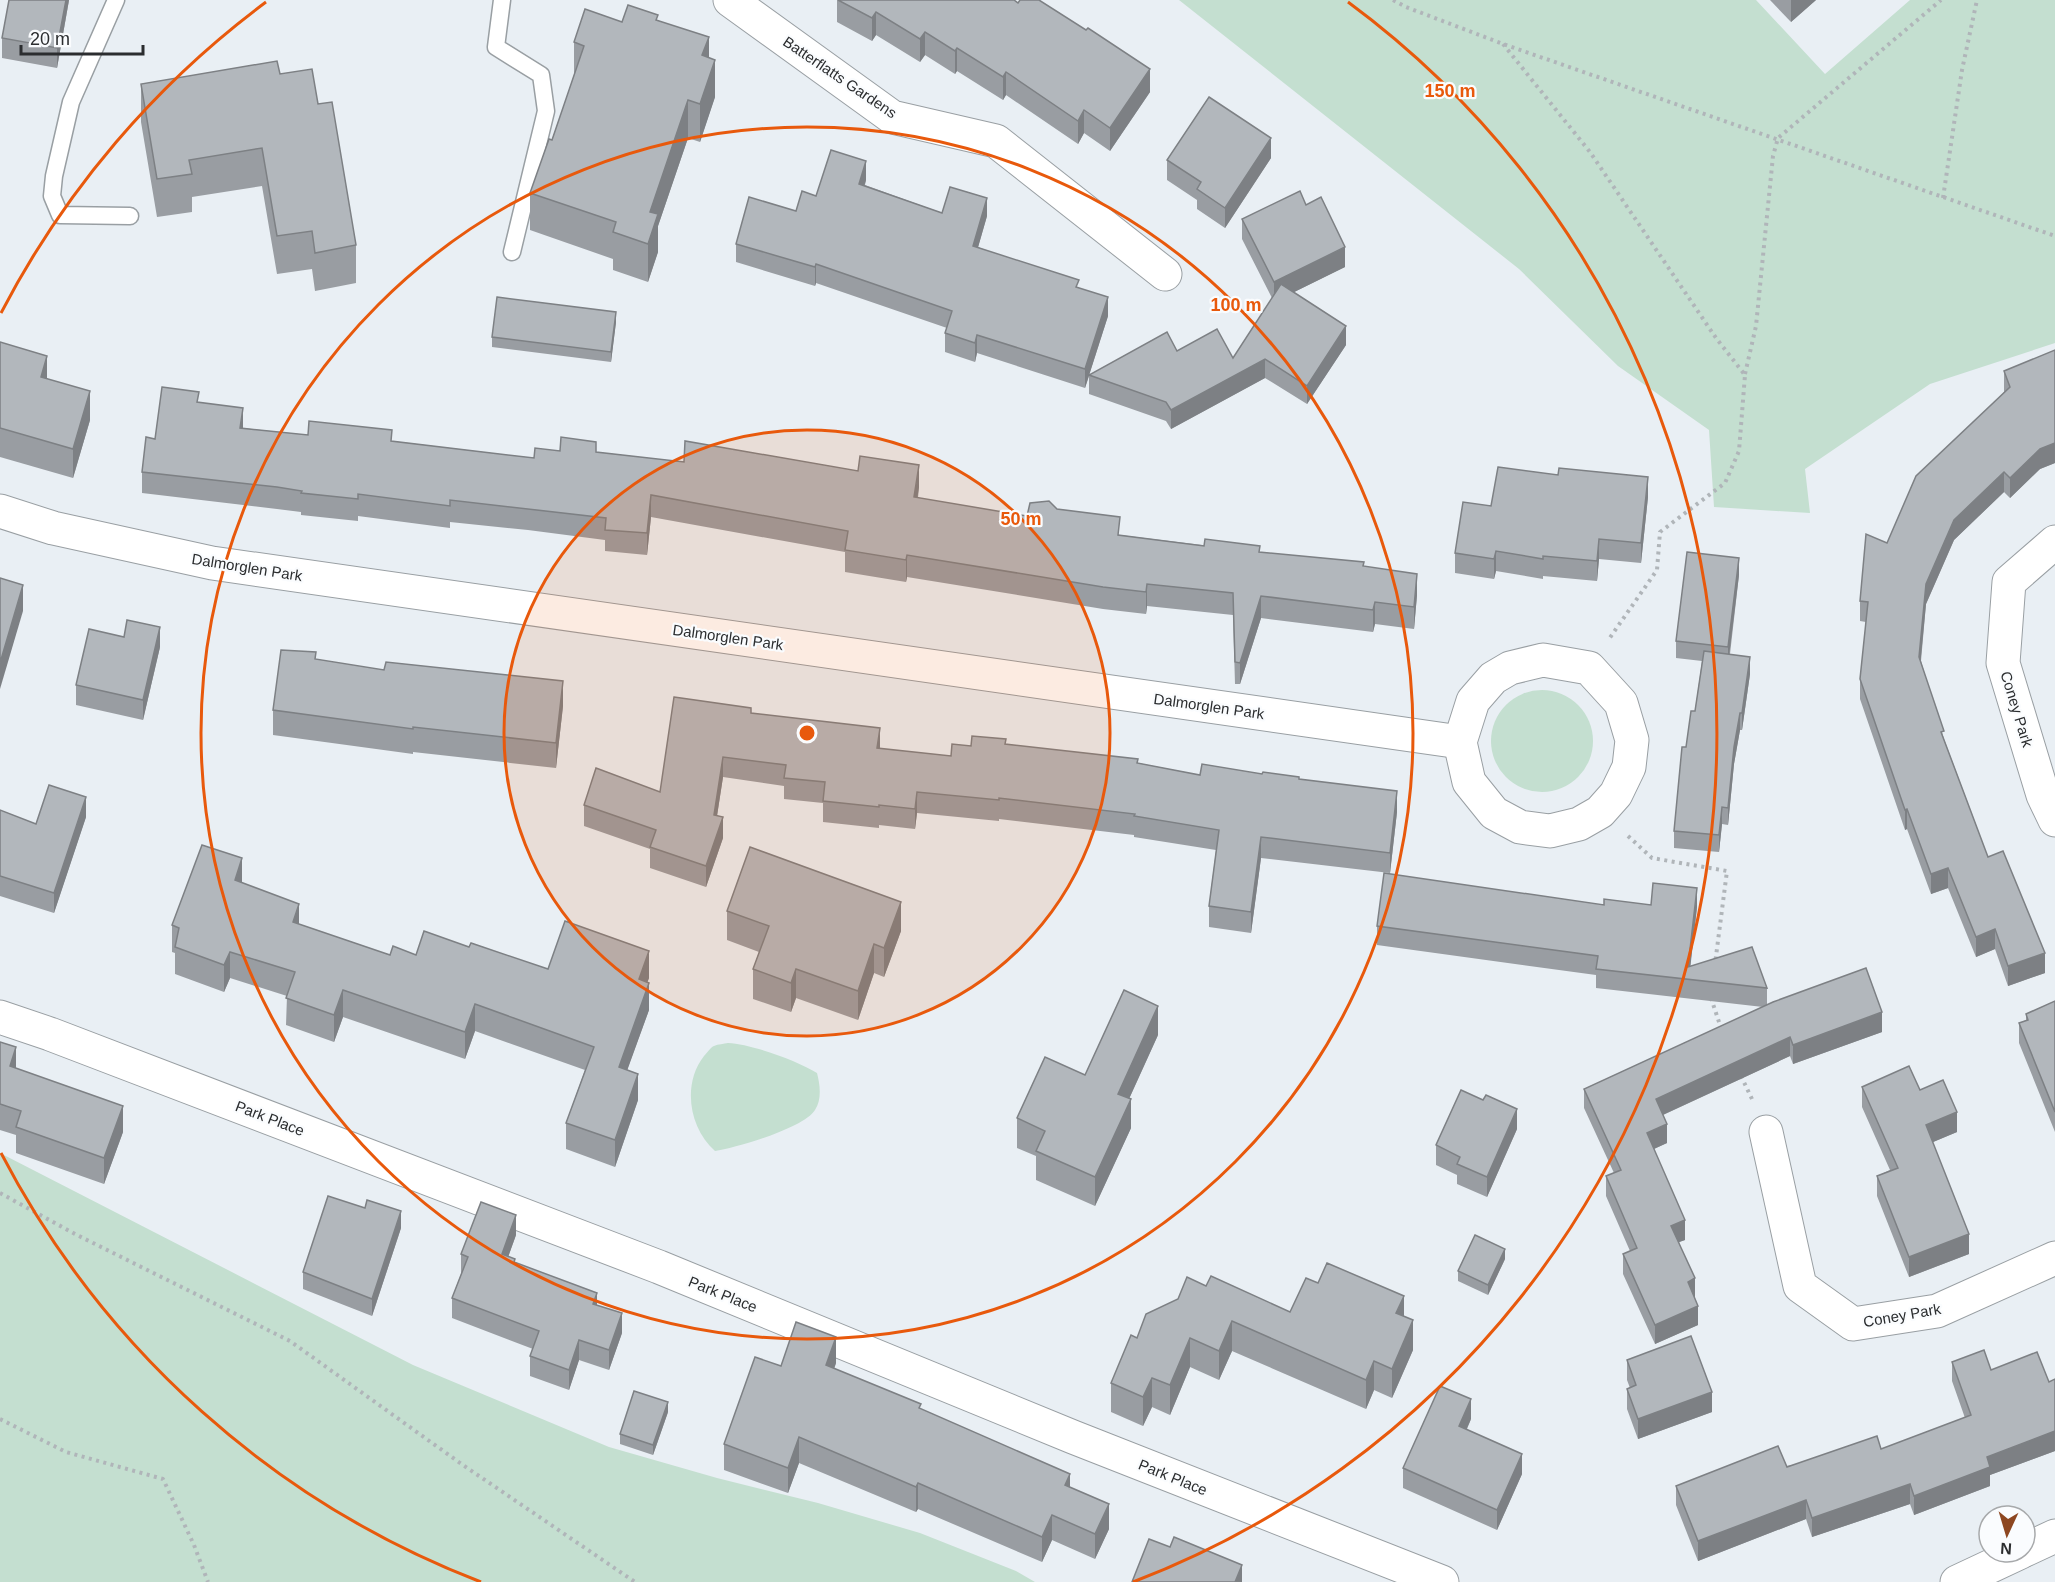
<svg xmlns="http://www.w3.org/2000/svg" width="2055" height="1582" font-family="Arial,sans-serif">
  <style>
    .green { fill: #c4dfd0 }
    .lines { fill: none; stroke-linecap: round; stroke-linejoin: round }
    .lane-casing { stroke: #999fa3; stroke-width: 19 }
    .street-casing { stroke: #999fa3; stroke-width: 35 }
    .secondary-casing { stroke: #999fa3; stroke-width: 35 }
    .path { stroke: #b0b5b9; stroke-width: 4; stroke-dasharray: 3 4.5; stroke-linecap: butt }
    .lane { stroke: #fff; stroke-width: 16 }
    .street { stroke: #fff; stroke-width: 33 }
    .secondary { stroke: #fff; stroke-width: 33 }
    .wall { fill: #999da2 }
    .shaded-wall { fill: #7d8084 }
    .building { fill: #b2b7bc; stroke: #7d8084; stroke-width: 1.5 }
    .ring { fill: none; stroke: #e8590c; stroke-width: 3 }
    .labels { text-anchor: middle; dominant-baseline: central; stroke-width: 4.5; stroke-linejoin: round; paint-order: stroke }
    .street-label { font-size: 15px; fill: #2b2d2f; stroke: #fafcfe }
    .centre { fill: #e8590c; stroke: #fafcfe; stroke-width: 3 }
    .ring-label { font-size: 18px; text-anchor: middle; font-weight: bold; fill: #e8590c; stroke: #fafcfe; stroke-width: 4.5; stroke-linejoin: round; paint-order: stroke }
  </style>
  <rect width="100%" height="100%" fill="#e9eff4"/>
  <!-- green -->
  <g class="green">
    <path d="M 1179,0 L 1756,0 L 1825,74 L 1910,0 L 2055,0 L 2055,343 L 1930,384 L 1805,469 L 1810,513 L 1714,507 L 1709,430 L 1618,366 L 1519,269 Z"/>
    <circle cx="1542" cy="741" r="51"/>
    <path d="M 728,1043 C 751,1044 798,1061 817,1073 C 820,1085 822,1099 815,1110 C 804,1128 736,1148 715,1151 C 689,1128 682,1084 704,1056 C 707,1053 711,1047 714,1046 C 718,1044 724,1044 728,1043 Z"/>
    <path d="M 0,1153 L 413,1365 L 609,1447 L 717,1478 L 818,1503 L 920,1533 L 1016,1571 L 1035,1582 L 0,1582 Z"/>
  </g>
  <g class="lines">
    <defs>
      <g id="lane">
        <path d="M 116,0 L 71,102 L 54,176 L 52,196 L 60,215 L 130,216"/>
        <path d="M 502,0 L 496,47 L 541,75 L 546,111 L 512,252"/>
      </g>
      <g id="street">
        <path d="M 730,0 L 892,117 L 996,141 L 1165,274"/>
        <path d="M 0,511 L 53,528 L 212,563 L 1460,742"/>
        <path d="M 2055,542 L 2009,582 L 2003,663 L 2043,795 L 2055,820"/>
        <path d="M 1543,660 L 1589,668 L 1621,703 L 1632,740 L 1629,767 L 1616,794 L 1600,812 L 1579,824 L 1550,831 L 1520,827 L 1494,813 L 1469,782 L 1460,742 L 1473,701 L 1493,678 L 1510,668 Z"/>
        <path d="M 1766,1132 L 1800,1286 L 1853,1324 L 1937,1311 L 2055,1258"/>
      </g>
      <g id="secondary">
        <path d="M 0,1017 L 50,1034 L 659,1267 L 1073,1437 L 1442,1582"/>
        <path d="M 2025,1550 L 2055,1536"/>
        <path d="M 1957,1582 L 2021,1552"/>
      </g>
    </defs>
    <!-- lane casing -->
    <use href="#lane" class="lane-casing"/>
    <!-- street casing -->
    <use href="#street" class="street-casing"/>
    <!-- secondary casing -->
    <use href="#secondary" class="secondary-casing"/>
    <!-- path -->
    <g class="path">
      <path d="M 1393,0 L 1406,7 L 1503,44 L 2055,236"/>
      <path d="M 1503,44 L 1590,152 L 1716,338 L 1745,375 L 1739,451 L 1725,483 L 1660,532 L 1657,570 L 1609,639"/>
      <path d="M 1943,198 L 1962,70 L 1977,0"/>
      <path d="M 1745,374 L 1756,326 L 1773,156 L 1778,138 L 1941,0"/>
      <path d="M 1628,836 L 1652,858 L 1727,871 L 1715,964"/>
      <path d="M 1711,998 L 1722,1031"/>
      <path d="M 1741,1076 L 1752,1099"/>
      <path d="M 0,1193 L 75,1234 L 290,1341 L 460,1463 L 635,1582"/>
      <path d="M 0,1419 L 66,1452 L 163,1479 L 194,1545 L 208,1582"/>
    </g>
    <!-- lane -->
    <use href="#lane" class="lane"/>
    <!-- street -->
    <use href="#street" class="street"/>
    <!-- secondary -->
    <use href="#secondary" class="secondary"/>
  </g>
  <!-- wall -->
  <g class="wall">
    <path d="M 9,0 L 69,0 L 57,68 L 2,58 L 2,38 Z"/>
    <path d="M 837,0 L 1014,0 L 1150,92 L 1110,151 L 1084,133 L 1078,144 L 1006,95 L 1003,100 L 957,71 L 955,74 L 925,55 L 920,62 L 876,35 L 872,41 L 837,22 Z"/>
    <path d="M 1770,0 L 1816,0 L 1791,22 Z"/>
    <path d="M 658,20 L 709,57 L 715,97 L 700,142 L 688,138 L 658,226 L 658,252 L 648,282 L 613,270 L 613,259 L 530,230 L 530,193 L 552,140 L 574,76 L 574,42 L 622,22 Z"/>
    <path d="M 280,74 L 318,104 L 356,245 L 356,283 L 315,291 L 312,269 L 277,274 L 262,186 L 192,197 L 192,212 L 157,217 L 141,122 L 141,84 Z"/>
    <path d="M 1271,158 L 1225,228 L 1197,209 L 1197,200 L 1167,180 L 1167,160 Z"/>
    <path d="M 866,180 L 865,185 L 942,213 L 987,216 L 978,247 L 1079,288 L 1108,316 L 1089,375 L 1177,351 L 1233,358 L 1272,298 L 1242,239 L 1242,219 L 1306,205 L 1345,267 L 1294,292 L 1346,345 L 1307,404 L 1265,378 L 1171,429 L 1166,421 L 1089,394 L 1089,376 L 1085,388 L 977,353 L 975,362 L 945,352 L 945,333 L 947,328 L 816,283 L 815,286 L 736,262 L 736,244 L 796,211 L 816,196 Z"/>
    <path d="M 616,322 L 611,362 L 492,347 L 492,337 Z"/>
    <path d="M 0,342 L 47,378 L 90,420 L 73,478 L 0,457 Z"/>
    <path d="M 2055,350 L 2055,463 L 2040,469 L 2010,498 L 2004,492 L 1954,540 L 1926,604 L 1921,661 L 1944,739 L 1988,857 L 2045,973 L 2008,986 L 1995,949 L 1976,957 L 1948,888 L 1931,894 L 1907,829 L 1905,830 L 1860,699 L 1860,679 L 1866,622 L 1860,621 L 1860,601 L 1887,543 L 2004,392 L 2004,371 Z"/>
    <path d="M 199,402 L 243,428 L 308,435 L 392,441 L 534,458 L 560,451 L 596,452 L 684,462 L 919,487 L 918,498 L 1027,516 L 1057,509 L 1120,535 L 1260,552 L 1364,567 L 1417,595 L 1414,629 L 1375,624 L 1373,632 L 1261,618 L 1240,684 L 1235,684 L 1233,615 L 1147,606 L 1146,614 L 1103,609 L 907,577 L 906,582 L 845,572 L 845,552 L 651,517 L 647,555 L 605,551 L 605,540 L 528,530 L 450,522 L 450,528 L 358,516 L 358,521 L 301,515 L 301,512 L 277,509 L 142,493 L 142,472 L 155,439 Z"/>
    <path d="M 1648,497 L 1641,563 L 1599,559 L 1597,581 L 1543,576 L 1543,579 L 1496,571 L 1494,579 L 1455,573 L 1455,553 L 1491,506 Z"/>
    <path d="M 1739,575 L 1730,654 L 1750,674 L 1742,730 L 1740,730 L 1734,764 L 1728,825 L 1722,824 L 1719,852 L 1674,848 L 1674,831 L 1686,747 L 1695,711 L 1702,661 L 1676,658 L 1676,641 Z"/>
    <path d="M 160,647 L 143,720 L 76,705 L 76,685 Z"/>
    <path d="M 316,659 L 563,706 L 556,768 L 413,752 L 413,754 L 273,735 L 273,710 Z"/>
    <path d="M 751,713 L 880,749 L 951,756 L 971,746 L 1006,744 L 1138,763 L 1200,775 L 1262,774 L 1299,779 L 1397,812 L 1390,873 L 1261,858 L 1251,933 L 1209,927 L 1209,906 L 1216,850 L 1134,837 L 1134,835 L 999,819 L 999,821 L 917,813 L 915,829 L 879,825 L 879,828 L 823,822 L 823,803 L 784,799 L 784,786 L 723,777 L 717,816 L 723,838 L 706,887 L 650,868 L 650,849 L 584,826 L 584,805 L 660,792 Z"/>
    <path d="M 0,810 L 36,824 L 86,817 L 54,913 L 0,896 Z"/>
    <path d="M 242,882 L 299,924 L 390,955 L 416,955 L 469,947 L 548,969 L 649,978 L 647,982 L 649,1010 L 627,1070 L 638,1100 L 615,1167 L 566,1149 L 566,1123 L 585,1070 L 475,1031 L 465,1059 L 343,1017 L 334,1042 L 286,1025 L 287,996 L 230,978 L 224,992 L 175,974 L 175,953 L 172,952 L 172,925 Z"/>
    <path d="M 1604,905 L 1651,905 L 1697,907 L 1690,967 L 1767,988 L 1767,1005 L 1882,1032 L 1793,1064 L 1790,1056 L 1663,1115 L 1667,1143 L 1654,1149 L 1685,1240 L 1679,1242 L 1695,1298 L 1698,1325 L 1655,1344 L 1623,1274 L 1623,1254 L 1630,1251 L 1606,1196 L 1606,1176 L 1614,1173 L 1584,1108 L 1584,1089 L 1763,1007 L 1596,988 L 1596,975 L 1377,945 L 1377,926 Z"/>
    <path d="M 727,911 L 901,931 L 884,977 L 874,973 L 858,1020 L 796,998 L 791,1012 L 753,999 L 753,969 L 759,952 L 727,940 Z"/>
    <path d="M 2055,1001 L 2055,1132 L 2019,1043 L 2019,1023 L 2026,1020 L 2026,1014 Z"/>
    <path d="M 1158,1035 L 1129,1099 L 1131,1128 L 1095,1206 L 1036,1180 L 1036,1156 L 1017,1148 L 1017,1118 L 1085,1075 Z"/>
    <path d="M 0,1042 L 16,1069 L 123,1132 L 104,1184 L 16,1153 L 16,1135 L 0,1130 Z"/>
    <path d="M 1862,1087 L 1920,1090 L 1957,1132 L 1933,1142 L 1969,1254 L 1909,1277 L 1877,1196 L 1877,1176 L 1890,1170 L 1862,1107 Z"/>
    <path d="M 1517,1129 L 1487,1197 L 1457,1184 L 1457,1175 L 1436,1165 L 1436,1145 Z"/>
    <path d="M 401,1228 L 372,1316 L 303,1289 L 303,1272 Z"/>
    <path d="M 516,1235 L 508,1257 L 515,1262 L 597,1305 L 622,1333 L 609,1370 L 579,1360 L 569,1390 L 530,1376 L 530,1356 L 533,1349 L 452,1318 L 452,1298 L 461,1274 L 461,1254 Z"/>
    <path d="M 1505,1259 L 1488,1295 L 1458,1281 L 1458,1271 Z"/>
    <path d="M 1206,1286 L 1290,1312 L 1404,1316 L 1413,1350 L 1392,1398 L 1374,1390 L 1366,1409 L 1232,1351 L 1219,1380 L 1190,1367 L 1170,1415 L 1152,1407 L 1143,1426 L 1111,1412 L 1111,1383 L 1137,1338 Z"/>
    <path d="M 1627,1360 L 1712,1412 L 1638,1439 L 1627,1409 L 1627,1389 L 1630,1388 L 1627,1380 Z"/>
    <path d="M 1952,1362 L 2049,1382 L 2055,1379 L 2055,1451 L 1990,1475 L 1990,1486 L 1914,1515 L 1910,1504 L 1812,1537 L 1806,1519 L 1698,1561 L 1676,1505 L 1676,1486 L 1881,1449 L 1965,1418 L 1952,1381 Z"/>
    <path d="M 836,1363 L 834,1369 L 921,1409 L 1070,1487 L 1109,1529 L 1095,1559 L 1052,1540 L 1042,1562 L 918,1509 L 916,1512 L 799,1463 L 788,1493 L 724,1470 L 724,1444 L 781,1366 Z"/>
    <path d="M 668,1412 L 653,1455 L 620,1444 L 620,1434 Z"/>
    <path d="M 1471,1419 L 1467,1429 L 1522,1474 L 1497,1530 L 1403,1488 L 1403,1468 Z"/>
  </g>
  <!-- shaded-wall -->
  <g class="shaded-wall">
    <path d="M 66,0 L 69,0 L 57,68 L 57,48 Z"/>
    <path d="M 1791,0 L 1816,0 L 1791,22 Z"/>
    <path d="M 876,12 L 876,35 L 872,41 L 872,18 Z"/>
    <path d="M 925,32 L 925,55 L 920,62 L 920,39 Z"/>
    <path d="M 709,37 L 709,75 L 702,55 Z"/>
    <path d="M 957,48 L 957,71 L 955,74 L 955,51 Z"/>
    <path d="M 715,60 L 715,97 L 700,142 L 700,104 Z"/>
    <path d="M 1150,69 L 1150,92 L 1110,151 L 1110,128 Z"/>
    <path d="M 1006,72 L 1006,95 L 1003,100 L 1003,77 Z"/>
    <path d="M 688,100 L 688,138 L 658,226 L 658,252 L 648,282 L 648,244 L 650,212 Z"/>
    <path d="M 1084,110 L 1084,133 L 1078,144 L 1078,121 Z"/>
    <path d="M 1271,138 L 1271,158 L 1225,228 L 1225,208 Z"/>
    <path d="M 866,161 L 866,180 L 859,202 L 859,184 Z"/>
    <path d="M 987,198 L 987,216 L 973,265 L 973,246 Z"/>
    <path d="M 1345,247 L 1345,267 L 1274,302 L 1274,282 Z"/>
    <path d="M 816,264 L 816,283 L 815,286 L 815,267 Z"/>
    <path d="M 1108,297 L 1108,316 L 1085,388 L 1085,369 Z"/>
    <path d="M 616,312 L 616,322 L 611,362 L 611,352 Z"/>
    <path d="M 1346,326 L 1346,345 L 1307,404 L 1307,386 Z"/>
    <path d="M 977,335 L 977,353 L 975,362 L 975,343 Z"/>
    <path d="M 47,356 L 47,385 L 41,377 Z"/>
    <path d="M 1265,359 L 1265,378 L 1171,429 L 1171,410 Z"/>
    <path d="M 90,391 L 90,420 L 73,478 L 73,449 Z"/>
    <path d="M 243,408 L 243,429 L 240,428 Z"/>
    <path d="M 2055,443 L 2055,463 L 2040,469 L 2010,498 L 2010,478 L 2040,449 Z"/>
    <path d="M 919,465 L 919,487 L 914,519 L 914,497 Z"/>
    <path d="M 2004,472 L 2004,492 L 1954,540 L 1926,604 L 1919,677 L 1919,657 L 1926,584 L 1954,520 Z"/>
    <path d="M 1648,477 L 1648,497 L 1641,563 L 1641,543 Z"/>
    <path d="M 651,495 L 651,517 L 647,555 L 647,533 Z"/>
    <path d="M 1599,539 L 1599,559 L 1597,581 L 1597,561 Z"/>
    <path d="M 1496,551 L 1496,571 L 1494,579 L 1494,559 Z"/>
    <path d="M 907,555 L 907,577 L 906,582 L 906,560 Z"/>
    <path d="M 1739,558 L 1739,575 L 1728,664 L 1728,647 Z"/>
    <path d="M 1417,574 L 1417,595 L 1414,629 L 1414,607 Z"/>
    <path d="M 1147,584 L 1147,606 L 1146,614 L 1146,592 Z"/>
    <path d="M 23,585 L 23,611 L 0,689 L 0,663 Z"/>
    <path d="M 1261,596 L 1261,618 L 1240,684 L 1240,663 Z"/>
    <path d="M 1375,602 L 1375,624 L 1373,632 L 1373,610 Z"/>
    <path d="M 160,627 L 160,647 L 143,720 L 143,700 Z"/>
    <path d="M 1750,657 L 1750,674 L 1742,730 L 1742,713 Z"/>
    <path d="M 563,681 L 563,706 L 556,768 L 556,743 Z"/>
    <path d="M 1740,713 L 1740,730 L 1734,764 L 1728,825 L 1728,808 L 1734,747 Z"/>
    <path d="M 880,728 L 880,748 L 877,748 Z"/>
    <path d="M 723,757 L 723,777 L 714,835 L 714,815 Z"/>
    <path d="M 1397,791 L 1397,812 L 1390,873 L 1390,853 Z"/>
    <path d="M 917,792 L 917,813 L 915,829 L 915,809 Z"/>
    <path d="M 86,797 L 86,817 L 54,913 L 54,893 Z"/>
    <path d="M 1722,807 L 1722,824 L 1719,852 L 1719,835 Z"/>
    <path d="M 1907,809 L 1907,829 L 1905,830 L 1905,810 Z"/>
    <path d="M 723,817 L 723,838 L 706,887 L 706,866 Z"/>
    <path d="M 1261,837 L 1261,858 L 1251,933 L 1251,912 Z"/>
    <path d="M 242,858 L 242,885 L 235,880 Z"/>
    <path d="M 1948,868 L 1948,888 L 1931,894 L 1931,874 Z"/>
    <path d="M 1697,888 L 1697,907 L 1689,979 L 1688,967 Z"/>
    <path d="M 901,902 L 901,931 L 884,977 L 884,948 Z"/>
    <path d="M 299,904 L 299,930 L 293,922 Z"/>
    <path d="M 1995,929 L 1995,949 L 1976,957 L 1976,937 Z"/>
    <path d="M 874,944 L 874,973 L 858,1020 L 858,991 Z"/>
    <path d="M 649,951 L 649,978 L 639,1006 L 639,979 Z"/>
    <path d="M 230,952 L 230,978 L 224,992 L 224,965 Z"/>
    <path d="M 2045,953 L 2045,973 L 2008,986 L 2008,966 Z"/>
    <path d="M 796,969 L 796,998 L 791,1012 L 791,983 Z"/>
    <path d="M 649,983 L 649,1010 L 619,1093 L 619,1067 Z"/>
    <path d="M 343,990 L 343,1017 L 334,1042 L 334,1015 Z"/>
    <path d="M 475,1004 L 475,1031 L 465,1059 L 465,1032 Z"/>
    <path d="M 1158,1006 L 1158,1035 L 1118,1123 L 1118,1094 Z"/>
    <path d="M 1882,1012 L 1882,1032 L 1793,1064 L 1793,1045 Z"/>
    <path d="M 1790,1037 L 1790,1056 L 1656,1118 L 1656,1099 Z"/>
    <path d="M 16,1047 L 16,1073 L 10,1066 Z"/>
    <path d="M 638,1074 L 638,1100 L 615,1167 L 615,1140 Z"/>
    <path d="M 1131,1099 L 1131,1128 L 1095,1206 L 1095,1177 Z"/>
    <path d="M 123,1106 L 123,1132 L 104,1184 L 104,1158 Z"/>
    <path d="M 1517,1109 L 1517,1129 L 1487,1197 L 1487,1177 Z"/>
    <path d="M 1957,1112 L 1957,1132 L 1926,1145 L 1926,1125 Z"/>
    <path d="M 1667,1124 L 1667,1143 L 1647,1152 L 1647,1133 Z"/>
    <path d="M 401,1211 L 401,1228 L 372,1316 L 372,1299 Z"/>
    <path d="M 516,1215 L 516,1235 L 502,1274 L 502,1254 Z"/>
    <path d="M 1685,1220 L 1685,1240 L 1671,1245 L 1671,1226 Z"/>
    <path d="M 1969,1234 L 1969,1254 L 1909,1277 L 1909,1257 Z"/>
    <path d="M 1505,1249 L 1505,1259 L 1488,1295 L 1488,1285 Z"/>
    <path d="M 1695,1278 L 1695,1298 L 1688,1301 L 1688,1282 Z"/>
    <path d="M 597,1293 L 597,1313 L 593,1304 Z"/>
    <path d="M 1404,1296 L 1404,1325 L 1396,1313 Z"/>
    <path d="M 1698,1306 L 1698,1325 L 1655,1344 L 1655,1325 Z"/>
    <path d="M 622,1313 L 622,1333 L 609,1370 L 609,1350 Z"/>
    <path d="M 1413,1320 L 1413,1350 L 1392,1398 L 1392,1369 Z"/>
    <path d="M 1232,1321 L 1232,1351 L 1219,1380 L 1219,1351 Z"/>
    <path d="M 836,1337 L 836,1363 L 826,1391 L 826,1365 Z"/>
    <path d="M 1190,1338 L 1190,1367 L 1170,1415 L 1170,1385 Z"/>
    <path d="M 579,1340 L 579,1360 L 569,1390 L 569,1370 Z"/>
    <path d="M 1374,1361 L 1374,1390 L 1366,1409 L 1366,1380 Z"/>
    <path d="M 1152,1378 L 1152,1407 L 1143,1426 L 1143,1397 Z"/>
    <path d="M 1712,1392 L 1712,1412 L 1638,1439 L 1638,1419 Z"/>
    <path d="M 1471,1399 L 1471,1419 L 1459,1446 L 1459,1426 Z"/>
    <path d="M 668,1402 L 668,1412 L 653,1455 L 653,1445 Z"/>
    <path d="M 2055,1431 L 2055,1451 L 1990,1475 L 1990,1486 L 1914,1515 L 1914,1496 L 1987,1457 Z"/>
    <path d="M 799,1437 L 799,1463 L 788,1493 L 788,1468 Z"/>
    <path d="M 1522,1454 L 1522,1474 L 1497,1530 L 1497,1510 Z"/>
    <path d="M 1070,1474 L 1070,1499 L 1065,1485 Z"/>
    <path d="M 918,1483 L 918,1509 L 916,1512 L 916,1487 Z"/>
    <path d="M 1910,1484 L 1910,1504 L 1812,1537 L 1812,1518 Z"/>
    <path d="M 1806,1500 L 1806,1519 L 1698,1561 L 1698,1541 Z"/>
    <path d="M 1109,1504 L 1109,1529 L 1095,1559 L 1095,1534 Z"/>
    <path d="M 1052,1515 L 1052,1540 L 1042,1562 L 1042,1537 Z"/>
    <path d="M 1242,1565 L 1242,1582 L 1235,1582 Z"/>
  </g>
  <!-- building -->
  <g class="building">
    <path d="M 9,0 L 66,0 L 57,48 L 2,38 Z"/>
    <path d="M 838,0 L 1014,0 L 1018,3 L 1020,0 L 1039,0 L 1086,30 L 1088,28 L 1150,69 L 1110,128 L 1084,110 L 1078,121 L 1006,72 L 1003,77 L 957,48 L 955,51 L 925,32 L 920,39 L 876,12 L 872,18 Z"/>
    <path d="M 628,5 L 658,15 L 656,20 L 709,37 L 702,55 L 715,60 L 700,104 L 688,100 L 650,212 L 658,214 L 648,244 L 613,232 L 616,222 L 530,193 L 549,139 L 552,140 L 584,46 L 574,42 L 585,9 L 622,22 Z"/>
    <path d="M 277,61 L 280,74 L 312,69 L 318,104 L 332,102 L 356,245 L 315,253 L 312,231 L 277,236 L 262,148 L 189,160 L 192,174 L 157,179 L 141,84 Z"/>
    <path d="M 1209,97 L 1271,138 L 1225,208 L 1197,189 L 1201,182 L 1167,160 Z"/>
    <path d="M 831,150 L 866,161 L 859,184 L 942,213 L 950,187 L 987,198 L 973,246 L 1079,280 L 1076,287 L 1108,297 L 1085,369 L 977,335 L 975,343 L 945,333 L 952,311 L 816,264 L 815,267 L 736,244 L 749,197 L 796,211 L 802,191 L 816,196 Z"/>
    <path d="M 1300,191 L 1306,205 L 1321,197 L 1345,247 L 1274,282 L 1242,219 Z"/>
    <path d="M 1281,284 L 1346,326 L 1307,386 L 1265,359 L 1171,410 L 1166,402 L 1089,375 L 1167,332 L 1177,351 L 1217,329 L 1233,358 Z"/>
    <path d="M 497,297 L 616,312 L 611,352 L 492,337 Z"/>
    <path d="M 0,342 L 47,356 L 41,377 L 90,391 L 73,449 L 0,428 Z"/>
    <path d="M 2055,350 L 2055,443 L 2040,449 L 2010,478 L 2004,472 L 1954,520 L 1926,584 L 1919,657 L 1944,731 L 1941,732 L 1988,857 L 2003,851 L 2045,953 L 2008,966 L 1995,929 L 1976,937 L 1948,868 L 1931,874 L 1907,809 L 1905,810 L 1860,679 L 1868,602 L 1860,601 L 1866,534 L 1887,543 L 1916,476 L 2010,387 L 2004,371 Z"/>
    <path d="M 162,387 L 199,392 L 197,402 L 243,408 L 240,428 L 308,435 L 309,421 L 392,430 L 391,441 L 534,458 L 535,448 L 560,451 L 561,437 L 596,442 L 596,452 L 684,462 L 685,441 L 858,471 L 860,456 L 919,465 L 914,497 L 1027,516 L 1030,503 L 1049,501 L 1057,509 L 1120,517 L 1118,535 L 1204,546 L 1205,539 L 1260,546 L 1259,552 L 1364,562 L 1363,566 L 1417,574 L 1414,607 L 1375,602 L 1373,610 L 1261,596 L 1240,663 L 1235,662 L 1233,593 L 1147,584 L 1146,592 L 1103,587 L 907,555 L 906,560 L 845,550 L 848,531 L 651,495 L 647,533 L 605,530 L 606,518 L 450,500 L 450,506 L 358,494 L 358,499 L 301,493 L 302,491 L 277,487 L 142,472 L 146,437 L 155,439 Z"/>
    <path d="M 1498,467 L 1558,475 L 1559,468 L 1648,477 L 1641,543 L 1599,539 L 1597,561 L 1543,556 L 1543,559 L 1496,551 L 1494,559 L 1455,553 L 1463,502 L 1491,506 Z"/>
    <path d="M 1687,552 L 1739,558 L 1728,647 L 1676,641 Z"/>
    <path d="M 0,578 L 23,585 L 0,663 Z"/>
    <path d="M 127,620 L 160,627 L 143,700 L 76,685 L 89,629 L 124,637 Z"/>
    <path d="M 281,650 L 316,652 L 315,659 L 384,670 L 386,662 L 563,681 L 556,743 L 413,727 L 413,729 L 273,710 Z"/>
    <path d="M 1704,651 L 1750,657 L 1742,713 L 1740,713 L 1734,747 L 1728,808 L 1722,807 L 1719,835 L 1674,831 L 1682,747 L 1686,747 L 1691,711 L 1695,711 Z"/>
    <path d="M 674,697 L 751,708 L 751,713 L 880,728 L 877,748 L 951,756 L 952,744 L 971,746 L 972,736 L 1006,739 L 1005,744 L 1138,759 L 1137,763 L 1200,775 L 1202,764 L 1262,774 L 1263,772 L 1299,777 L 1299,779 L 1397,791 L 1390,853 L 1261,837 L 1251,912 L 1209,906 L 1219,830 L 1134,816 L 1135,814 L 999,798 L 999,800 L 917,792 L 915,809 L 879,805 L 879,807 L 823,801 L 825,782 L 784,778 L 786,765 L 723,757 L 714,815 L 723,817 L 706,866 L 650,847 L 656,830 L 584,805 L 596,768 L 660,792 Z"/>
    <path d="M 49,785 L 86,797 L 54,893 L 0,876 L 0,810 L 36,824 Z"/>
    <path d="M 202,845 L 242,858 L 235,880 L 299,904 L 293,922 L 390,955 L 393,946 L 416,955 L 424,931 L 469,947 L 471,943 L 548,969 L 565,921 L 649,951 L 639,979 L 649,983 L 619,1067 L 638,1074 L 615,1140 L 566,1123 L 594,1047 L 475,1004 L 465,1032 L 343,990 L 334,1015 L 286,998 L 295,972 L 230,952 L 224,965 L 175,947 L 179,928 L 172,925 Z"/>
    <path d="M 750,847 L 901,902 L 884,948 L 874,944 L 858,991 L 796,969 L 791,983 L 753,969 L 769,926 L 727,911 Z"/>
    <path d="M 1384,873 L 1604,905 L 1604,899 L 1651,905 L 1653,883 L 1697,888 L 1688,967 L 1752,947 L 1767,988 L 1596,969 L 1598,956 L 1377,926 Z"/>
    <path d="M 1866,968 L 1882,1012 L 1793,1045 L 1790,1037 L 1656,1099 L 1667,1124 L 1647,1133 L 1685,1220 L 1671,1226 L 1695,1278 L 1688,1282 L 1698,1306 L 1655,1325 L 1623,1254 L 1637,1248 L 1606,1176 L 1621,1170 L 1584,1089 L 1773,1002 Z"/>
    <path d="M 1124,990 L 1158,1006 L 1118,1094 L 1131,1099 L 1095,1177 L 1036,1151 L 1045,1131 L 1017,1118 L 1045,1057 L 1085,1075 Z"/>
    <path d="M 2055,1001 L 2055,1112 L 2019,1023 L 2028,1020 L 2026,1014 Z"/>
    <path d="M 0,1042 L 16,1047 L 10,1066 L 123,1106 L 104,1158 L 16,1127 L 21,1111 L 0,1104 Z"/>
    <path d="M 1909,1066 L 1920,1090 L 1943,1080 L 1957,1112 L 1926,1125 L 1969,1234 L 1909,1257 L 1877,1176 L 1898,1168 L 1862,1087 Z"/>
    <path d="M 1461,1090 L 1483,1100 L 1486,1095 L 1517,1109 L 1487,1177 L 1457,1164 L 1460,1157 L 1436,1145 Z"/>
    <path d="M 328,1196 L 365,1208 L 367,1200 L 401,1211 L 372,1299 L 303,1272 Z"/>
    <path d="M 481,1202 L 516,1215 L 502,1254 L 515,1259 L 514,1262 L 597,1293 L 593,1304 L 622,1313 L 609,1350 L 579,1340 L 569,1370 L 530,1356 L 539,1331 L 452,1298 L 468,1257 L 461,1254 Z"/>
    <path d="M 1475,1235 L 1505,1249 L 1488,1285 L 1458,1271 Z"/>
    <path d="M 1327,1263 L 1404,1296 L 1396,1313 L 1413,1320 L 1392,1369 L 1374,1361 L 1366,1380 L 1232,1321 L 1219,1351 L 1190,1338 L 1170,1385 L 1152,1378 L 1143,1397 L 1111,1383 L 1131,1335 L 1137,1338 L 1146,1314 L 1178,1299 L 1187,1277 L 1206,1286 L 1211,1276 L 1290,1312 L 1306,1278 L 1318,1283 Z"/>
    <path d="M 796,1322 L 836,1337 L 826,1365 L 921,1404 L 919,1408 L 1070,1474 L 1065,1485 L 1109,1504 L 1095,1534 L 1052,1515 L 1042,1537 L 918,1483 L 916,1487 L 799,1437 L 788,1468 L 724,1444 L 755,1357 L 781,1366 Z"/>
    <path d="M 1691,1336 L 1712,1392 L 1638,1419 L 1627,1389 L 1636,1385 L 1627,1360 Z"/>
    <path d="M 1984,1350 L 1991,1370 L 2037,1352 L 2049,1382 L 2055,1379 L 2055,1431 L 1987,1457 L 1990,1467 L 1914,1496 L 1910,1484 L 1812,1518 L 1806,1500 L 1698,1541 L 1676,1486 L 1778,1446 L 1787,1467 L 1877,1436 L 1881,1449 L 1971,1415 L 1952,1362 Z"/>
    <path d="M 1440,1386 L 1471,1399 L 1459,1426 L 1522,1454 L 1497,1510 L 1403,1468 Z"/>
    <path d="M 634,1391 L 668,1402 L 653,1445 L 620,1434 Z"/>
    <path d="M 1174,1537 L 1242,1565 L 1235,1582 L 1132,1582 L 1149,1539 L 1170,1547 Z"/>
  </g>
  <!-- distance rings -->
  <circle cx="807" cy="733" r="303" fill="#e8590c" fill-opacity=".12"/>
  <g class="ring">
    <circle cx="807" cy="733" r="303"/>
    <circle cx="807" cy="733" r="606"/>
    <path d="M481 1582A909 909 0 0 1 1 1153M1 313A909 909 0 0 1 266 2M1348 2A909 909 0 0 1 1133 1582"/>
  </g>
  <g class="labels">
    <!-- street labels -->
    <g class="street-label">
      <text transform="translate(840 77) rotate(34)">Batterflatts Gardens</text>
      <text transform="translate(247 567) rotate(9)">Dalmorglen Park</text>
      <text transform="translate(728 637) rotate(8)">Dalmorglen Park</text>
      <text transform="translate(1209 706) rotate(8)">Dalmorglen Park</text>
      <text transform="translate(2017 709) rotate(73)">Coney Park</text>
      <text transform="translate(270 1118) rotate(21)">Park Place</text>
      <text transform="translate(723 1294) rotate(22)">Park Place</text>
      <text transform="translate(1902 1315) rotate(-10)">Coney Park</text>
      <text transform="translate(1173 1477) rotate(22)">Park Place</text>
    </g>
  </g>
  <circle cx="807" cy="733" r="9" class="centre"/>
  <g class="ring-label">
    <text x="1450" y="97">150 m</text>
    <text x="1236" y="311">100 m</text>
    <text x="1021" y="525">50 m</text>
  </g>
  <!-- north arrow -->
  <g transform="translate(2007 1534) rotate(184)"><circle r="28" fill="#fafcfe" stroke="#a7a9ab" stroke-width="1.5"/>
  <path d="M0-4.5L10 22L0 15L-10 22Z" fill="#8d4721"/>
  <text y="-9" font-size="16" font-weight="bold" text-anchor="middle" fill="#2b2d2f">N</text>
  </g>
  <!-- scale -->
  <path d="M21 45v9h122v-9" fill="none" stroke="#2b2d2f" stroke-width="3"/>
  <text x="30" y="45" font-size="18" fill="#2b2d2f" stroke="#fafcfe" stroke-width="4.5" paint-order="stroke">20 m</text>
</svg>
